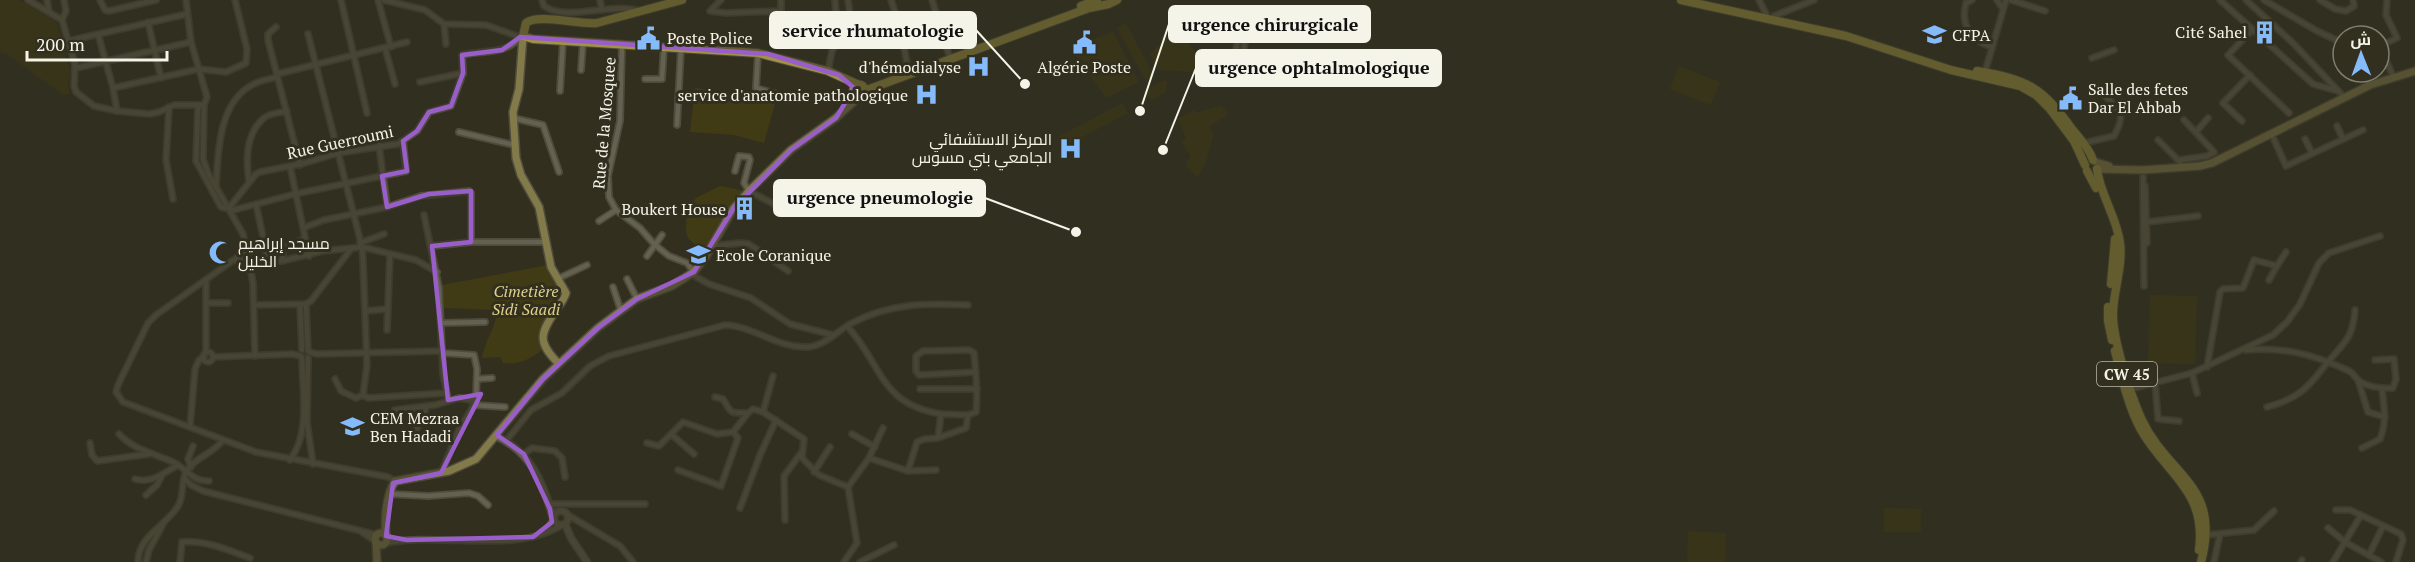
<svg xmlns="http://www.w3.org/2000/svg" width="2415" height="562" font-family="'PT Serif',Cairo,serif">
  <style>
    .green { fill: #413b15 }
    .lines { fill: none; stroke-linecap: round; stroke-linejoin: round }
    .minor-casing { stroke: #4f4c3e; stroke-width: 8 }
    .tertiary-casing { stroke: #4f4c3e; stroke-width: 9 }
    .secondary-casing { stroke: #4f4c3e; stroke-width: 10 }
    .primary-casing { stroke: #4f4c3e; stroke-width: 10 }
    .minor { stroke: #646150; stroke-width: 4.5 }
    .tertiary { stroke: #646150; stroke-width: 6 }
    .secondary { stroke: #827a49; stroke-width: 7 }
    .primary { stroke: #a09343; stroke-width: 8 }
    .marked { fill: none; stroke: #9a5eca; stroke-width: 4.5; stroke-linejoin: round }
    .labels { text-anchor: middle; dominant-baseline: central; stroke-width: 6; stroke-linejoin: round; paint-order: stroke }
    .shield { fill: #322f1f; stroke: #bab9ac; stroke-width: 1.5 }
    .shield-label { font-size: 15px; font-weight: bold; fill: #f5f4e9 }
    .poi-label { font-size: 16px; fill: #f5f4e9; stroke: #322f1f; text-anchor: start }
    .street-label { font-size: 16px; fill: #f5f4e9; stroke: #322f1f }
    .park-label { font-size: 16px; font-style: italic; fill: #ddd18a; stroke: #322f1f }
    .leader { fill: none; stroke: #f5f4e9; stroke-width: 2 }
    .callout-dot { fill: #f5f4e9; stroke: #322f1f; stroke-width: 2 }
    .callout { fill: #f5f4e9; stroke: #f5f4e9; stroke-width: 2 }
    .callout-label { font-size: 18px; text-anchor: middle; font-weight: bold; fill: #111 }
  </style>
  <rect width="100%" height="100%" fill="#322f1f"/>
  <!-- green -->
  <g class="green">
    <path d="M 0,0 L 19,0 L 57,23 L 70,71 L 68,83 L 70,94 L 63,95 L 6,53 L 0,52 Z"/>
    <path d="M 1126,23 L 1154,76 L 1146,81 L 1117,28 Z"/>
    <path d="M 1113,32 L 1139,82 L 1106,98 L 1071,47 Z"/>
    <path d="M 1178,32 L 1199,56 L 1193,72 L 1159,70 L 1150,54 L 1170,35 Z"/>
    <path d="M 1679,66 L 1720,82 L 1711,105 L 1670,89 Z"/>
    <path d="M 1164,80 L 1167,81 L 1166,92 L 1152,100 L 1144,94 L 1144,91 Z"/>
    <path d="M 695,88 L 776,100 L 764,143 L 734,135 L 690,132 Z"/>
    <path d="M 1122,103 L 1128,113 L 1063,147 L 1058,137 Z"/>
    <path d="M 1221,105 L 1228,114 L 1209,127 L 1214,134 L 1206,162 L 1198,177 L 1190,171 L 1186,165 L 1191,156 L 1181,141 L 1186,138 L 1178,119 L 1194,110 L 1196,113 Z"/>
    <path d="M 720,186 L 745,191 L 705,254 L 688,238 L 686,232 L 687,208 L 696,198 Z"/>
    <path d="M 548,265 L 563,295 L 541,339 L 541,351 C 528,360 519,365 503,363 L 500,357 L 482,358 C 484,341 497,327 497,310 L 444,308 L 442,285 Z"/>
    <path d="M 2150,295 L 2197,296 L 2195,364 L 2148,363 Z"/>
    <path d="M 1884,508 L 1921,509 L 1921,532 L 1884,532 Z"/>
    <path d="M 1688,531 L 1726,533 L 1725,562 L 1687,562 Z"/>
  </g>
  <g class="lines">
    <defs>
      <g id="minor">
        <path d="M 28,0 L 62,20 L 75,64 L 74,86 L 76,92 L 94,106 L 117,111 L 150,114 L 159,112 L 174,105 L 204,105 L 207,97 L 191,42 L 186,0"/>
        <path d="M 47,0 L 49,12"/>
        <path d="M 100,0 L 105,10 L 109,11 L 156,0"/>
        <path d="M 341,0 L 367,113"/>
        <path d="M 378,0 L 391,47"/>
        <path d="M 384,0 L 425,10 L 444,24 L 486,25 L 520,37"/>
        <path d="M 542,0 L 544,6 C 566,22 612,2 639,11"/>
        <path d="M 600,0 L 602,10"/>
        <path d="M 721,0 L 710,11 L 726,13 L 781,11"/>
        <path d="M 781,0 L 781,23"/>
        <path d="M 848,0 L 850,14"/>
        <path d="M 891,0 L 901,30 L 908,69"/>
        <path d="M 932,0 L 949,55"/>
        <path d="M 1759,0 L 1766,14"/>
        <path d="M 1972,0 L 1966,3 C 1960,25 1971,41 1992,47"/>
        <path d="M 1997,0 L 2003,9"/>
        <path d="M 2011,0 L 2045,11"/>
        <path d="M 2220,0 L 2313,84 L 2338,91"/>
        <path d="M 2246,0 L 2294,44 L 2344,97"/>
        <path d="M 2264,0 L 2317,31 L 2343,43"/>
        <path d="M 2320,0 L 2335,9 L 2346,11 L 2354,6 L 2353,0"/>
        <path d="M 2387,0 L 2386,15 L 2397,38 L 2380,46 L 2393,76"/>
        <path d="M 1774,16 L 1814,0"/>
        <path d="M 62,20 L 66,11 L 64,0"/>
        <path d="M 148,22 L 161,78"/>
        <path d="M 444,24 L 446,44"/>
        <path d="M 276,27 L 268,34 L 268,40 L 300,165"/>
        <path d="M 2252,30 L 2228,55 L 2289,113"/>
        <path d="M 98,34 L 113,88 L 117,111"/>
        <path d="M 308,34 L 362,247 L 363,261 L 367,365 L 363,395 L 356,398 L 341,391 L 335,379"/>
        <path d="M 68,41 L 187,14"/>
        <path d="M 622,44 L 620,121 L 608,176 L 609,197 L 616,210 L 640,228 L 654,244 L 669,256 L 687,263 L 694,272"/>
        <path d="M 385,48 L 395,84"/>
        <path d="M 758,53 L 756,88 L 780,95"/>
        <path d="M 1235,56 L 1239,32 L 1246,33 L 1243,57"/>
        <path d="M 2092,58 L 2114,50"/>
        <path d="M 76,68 L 191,42"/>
        <path d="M 581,70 L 583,42"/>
        <path d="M 828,71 L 832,51 L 838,42 L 835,0"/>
        <path d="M 1985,72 L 2006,0"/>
        <path d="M 277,74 L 407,42"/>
        <path d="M 645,79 L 662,79 L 664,46"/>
        <path d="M 420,82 L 463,73"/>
        <path d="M 113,88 L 199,69 L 226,72 L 246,63 L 247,49 L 235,0"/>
        <path d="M 560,91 L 563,40"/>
        <path d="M 198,105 L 196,161 L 221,207 L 228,209 L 256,174 L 260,172 L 305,163 L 338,153 L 398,144 L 417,131 L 429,112 L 451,106 L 463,73 L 462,55 C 482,50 506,55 520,37"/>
        <path d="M 204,105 L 203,159 L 208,173 L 243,234 L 249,261 L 282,261 L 322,251 L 362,247 L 416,260 L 437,272"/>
        <path d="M 169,107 L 166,160 L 173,199"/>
        <path d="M 513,118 L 543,125 L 559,172"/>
        <path d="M 2242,121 L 2223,103 L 2250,75"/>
        <path d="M 677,125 L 681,47"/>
        <path d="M 2337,126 L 2343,139"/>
        <path d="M 459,132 L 514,145"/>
        <path d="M 2196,132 L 2208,118"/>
        <path d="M 2271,133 L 2286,166 L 2363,130"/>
        <path d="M 2305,139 L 2312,153"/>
        <path d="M 2158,140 L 2180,162"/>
        <path d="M 2084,143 L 2114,136 C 2125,116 2123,112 2106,97"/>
        <path d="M 379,145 L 387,207"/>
        <path d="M 2179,160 L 2207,156 L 2214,152 L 2184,120"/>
        <path d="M 290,166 L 309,256"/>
        <path d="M 735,171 L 739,156 L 749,157 L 750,160 L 744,183 L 749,191 L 789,212 L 795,203 L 801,206"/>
        <path d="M 2143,177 L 2144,286"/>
        <path d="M 249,182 C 246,161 245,134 264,118 C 270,113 279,113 287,111"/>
        <path d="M 2145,186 L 2147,243"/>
        <path d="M 216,187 C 218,153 218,101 254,84 C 261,80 270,79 277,77"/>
        <path d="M 256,204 L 268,260"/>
        <path d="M 230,211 L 295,194 L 406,171 L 403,141"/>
        <path d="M 424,215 L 439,288 L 443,374 L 448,400"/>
        <path d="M 599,221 L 616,210"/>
        <path d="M 2147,222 L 2198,216"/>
        <path d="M 303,228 L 324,220 L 387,207 L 421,196 L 469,191 L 471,193 L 471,242"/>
        <path d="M 360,243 L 384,234"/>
        <path d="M 246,246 L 242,254 L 156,315 L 148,323 L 118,385 L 116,392 L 123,402 L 256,452 L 388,477 L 395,481"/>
        <path d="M 432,246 L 471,242 L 545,242"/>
        <path d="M 712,246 L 740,243 L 749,244 L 788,271"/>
        <path d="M 647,256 L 662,235"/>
        <path d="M 234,260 L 249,261 L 253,283 L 255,356"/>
        <path d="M 282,261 L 284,248 L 304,239"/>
        <path d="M 691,274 L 709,284 L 751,298 L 790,324 L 833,335"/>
        <path d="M 557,279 L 587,265"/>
        <path d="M 627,279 L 637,299"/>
        <path d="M 2269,280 L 2277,266"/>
        <path d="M 206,281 L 206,353"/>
        <path d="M 613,287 L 621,311"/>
        <path d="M 206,303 L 228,303"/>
        <path d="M 300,304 L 302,350"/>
        <path d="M 306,304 L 308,351"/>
        <path d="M 254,305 L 306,304 L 311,301 L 351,249"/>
        <path d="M 365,311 L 387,309"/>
        <path d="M 441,323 L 485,322"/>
        <path d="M 387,330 L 390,254"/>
        <path d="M 2246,350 C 2284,347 2312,354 2347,370 C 2353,372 2353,375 2357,379 C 2365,387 2383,389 2393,388 L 2396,379 L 2394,359 L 2375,360"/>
        <path d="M 309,352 L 317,354 L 443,351"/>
        <circle cx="208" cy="357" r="5"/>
        <path d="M 213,357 L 292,354 L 301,356"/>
        <path d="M 308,358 L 307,422 L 313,464"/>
        <path d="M 2207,367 L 2220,292 L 2223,289 L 2243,288 L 2254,260 L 2277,266 L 2286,252"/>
        <path d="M 2192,373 L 2197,393"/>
        <path d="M 477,379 L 492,378"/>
        <path d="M 2358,380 L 2368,412 L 2385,417"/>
        <path d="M 2155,382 L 2158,419 L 2179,421"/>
        <path d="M 920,389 L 977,389"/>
        <path d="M 2131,389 L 2192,373 L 2273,335 L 2287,322 L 2300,304 L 2319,263 L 2329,253 L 2380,236"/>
        <path d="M 363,395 L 368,398 L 446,393"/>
        <path d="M 715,397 L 723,399 C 732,414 729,413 748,413"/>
        <path d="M 473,405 L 505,407"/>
        <path d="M 2267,407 C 2298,399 2308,388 2327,363 C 2344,343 2353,338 2355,310"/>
        <path d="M 395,410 L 435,405 L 459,398 L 476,401"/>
        <path d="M 763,412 L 773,376"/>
        <path d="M 941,414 L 968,415"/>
        <path d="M 190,427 L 195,369 L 199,360 L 204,357"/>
        <path d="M 119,434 C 134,450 153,453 173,462 C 187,469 193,482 209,481"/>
        <path d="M 852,434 L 875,447"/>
        <path d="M 414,435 L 427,406"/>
        <path d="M 672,435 L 694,454"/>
        <path d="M 938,438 L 966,428 L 968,415 L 976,412 C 978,393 976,373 974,353 L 969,350 L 923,351 L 916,356 L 916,371 L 919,375 L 976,372"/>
        <path d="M 506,441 L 531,410 L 562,393 L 590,366 L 609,356 L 725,325 C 754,326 779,349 808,347 C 825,346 838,330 852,323 C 890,303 927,303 968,305"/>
        <path d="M 90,443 L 92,455 L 97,461 L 149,454"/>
        <path d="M 647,443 L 659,446 L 683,422 L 717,434 L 733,432 L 748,413 L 753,409 L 763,412 L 804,439 L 802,458 L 819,475 L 848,487"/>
        <path d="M 2362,448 L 2380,439 C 2387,422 2384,406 2382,389"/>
        <path d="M 524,454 L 532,448 L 555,451 L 562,458 L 565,477"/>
        <path d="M 869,458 L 883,428"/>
        <path d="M 290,460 C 311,432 302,391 302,358"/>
        <path d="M 191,467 L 188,459 L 193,446"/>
        <path d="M 678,470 L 721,486 L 738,438 L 733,432"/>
        <path d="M 908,471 L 936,470"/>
        <path d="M 814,472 L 830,447"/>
        <path d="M 441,473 L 458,432 L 476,401 L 477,369 L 474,355 L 443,353"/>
        <path d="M 184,478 L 191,485 L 203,491 L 377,535"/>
        <path d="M 135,479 C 151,484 164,473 178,465"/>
        <path d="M 390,494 L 428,496 L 469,493 L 478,496 L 488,505"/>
        <path d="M 146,495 L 157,485 L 162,475"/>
        <path d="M 553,504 L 645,504"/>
        <path d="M 740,508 L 760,455 L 776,420"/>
        <path d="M 2336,510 L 2350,510 L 2401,534 L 2403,540 L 2396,562"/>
        <path d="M 568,515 L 620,546 L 633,562"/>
        <path d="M 785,520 L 784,476 L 801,453"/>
        <path d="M 2328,528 L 2345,542 L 2381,562"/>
        <path d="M 363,533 L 375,541"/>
        <path d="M 541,533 L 549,527 L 553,520"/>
        <path d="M 2206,535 L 2254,530 L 2274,511"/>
        <path d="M 386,543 C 438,532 516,554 560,526"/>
        <path d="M 2369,555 L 2383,526"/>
        <path d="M 138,562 C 138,536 166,526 178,506 C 185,495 180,481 187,470 C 196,457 214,453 223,440"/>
        <path d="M 146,562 L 149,550 L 163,524"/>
        <path d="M 180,562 L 182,542 C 206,540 228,550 250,558"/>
        <path d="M 844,562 L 857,543 L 848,487 L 869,458 L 908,471 L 917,442 L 925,439 L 938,438 L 941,414 C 879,404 883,365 847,326"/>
        <path d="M 860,562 L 894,545"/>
        <path d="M 2214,562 L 2220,534"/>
        <path d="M 2301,562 L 2302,560"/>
        <path d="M 2333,562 L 2361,515"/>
      </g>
      <g id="tertiary">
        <path d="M 496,436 C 531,452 543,482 553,517"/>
        <circle cx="561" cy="518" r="7"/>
        <path d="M 565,524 L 571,538 L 587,562"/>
      </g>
      <g id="secondary">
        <path d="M 523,36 L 519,89 L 513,112 L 516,158 L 521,175 L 539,207 L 551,267 L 566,293 C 564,300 560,304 556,310 C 539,335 538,342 558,363"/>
        <path d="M 2096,162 L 2109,166"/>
        <path d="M 2097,169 L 2143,170 L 2200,166 L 2212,163 L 2370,85 L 2415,71"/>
        <circle cx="381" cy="539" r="6"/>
        <path d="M 386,536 C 384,521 386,494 395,481 L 449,471 L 476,459 L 543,379 L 598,328 L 637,299 L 672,286 L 694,272 L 705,258 L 734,208 L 749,191 L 791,150 L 836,118 L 860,96"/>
        <path d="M 376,542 L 377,562"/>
      </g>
      <g id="primary">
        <path d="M 682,0 L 597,23 C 579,25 538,13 526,23 L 523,36 L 533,39 L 758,53 L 828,71 L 859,85"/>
        <path d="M 1681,0 L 1846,36 L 1951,70 L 2020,86 L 2036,95 L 2050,109 L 2074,141 L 2085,165"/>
        <path d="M 1081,6 L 1097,0"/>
        <path d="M 1977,71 C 2028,80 2041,86 2072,129 C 2080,139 2089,148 2093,160"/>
        <circle cx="859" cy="90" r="5.5"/>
        <path d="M 864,91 L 1089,8 L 1109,4 L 1117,0"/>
        <path d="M 2097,169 C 2100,195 2117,217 2120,243 C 2123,265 2114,289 2113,312 C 2112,338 2130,393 2141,418 C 2168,477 2222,484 2201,562"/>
        <path d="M 2087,171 L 2096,188"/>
        <path d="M 2111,284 L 2115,239"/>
        <path d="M 2108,307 L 2108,321 L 2112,340"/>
        <path d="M 2115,351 C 2122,378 2128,406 2141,430 C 2167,475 2207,491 2199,550"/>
      </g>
    </defs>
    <!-- minor casing -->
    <use href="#minor" class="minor-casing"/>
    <!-- tertiary casing -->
    <use href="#tertiary" class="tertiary-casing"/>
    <!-- secondary casing -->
    <use href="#secondary" class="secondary-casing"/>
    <!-- primary casing -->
    <use href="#primary" class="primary-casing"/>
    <!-- minor -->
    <use href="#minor" class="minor"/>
    <!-- tertiary -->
    <use href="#tertiary" class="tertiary"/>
    <!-- secondary -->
    <use href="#secondary" class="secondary"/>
    <!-- primary -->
    <use href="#primary" class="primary"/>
  </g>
  <!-- marked area -->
  <path d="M0 0H2415V562H0ZM 520,37 L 768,54 L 839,75 L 854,88 L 836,118 L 791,150 L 734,208 L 694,272 L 637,299 L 598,328 L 543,379 L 497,435 L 524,454 L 550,509 L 552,522 L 533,537 L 407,540 L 386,536 L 393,483 L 441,473 L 481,394 L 448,400 L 432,246 L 471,242 L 471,191 L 429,194 L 387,207 L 382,176 L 407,171 L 403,141 L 417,131 L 429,112 L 451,106 L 463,73 L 462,55 L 502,50 Z" fill="#322f1f" fill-opacity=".55" fill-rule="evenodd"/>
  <path class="marked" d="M 520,37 L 768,54 L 839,75 L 854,88 L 836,118 L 791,150 L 734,208 L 694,272 L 637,299 L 598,328 L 543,379 L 497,435 L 524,454 L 550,509 L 552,522 L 533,537 L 407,540 L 386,536 L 393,483 L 441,473 L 481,394 L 448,400 L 432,246 L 471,242 L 471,191 L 429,194 L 387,207 L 382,176 L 407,171 L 403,141 L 417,131 L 429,112 L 451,106 L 463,73 L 462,55 L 502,50 Z"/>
  <!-- icons -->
  <defs>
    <symbol id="building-bare" viewBox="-9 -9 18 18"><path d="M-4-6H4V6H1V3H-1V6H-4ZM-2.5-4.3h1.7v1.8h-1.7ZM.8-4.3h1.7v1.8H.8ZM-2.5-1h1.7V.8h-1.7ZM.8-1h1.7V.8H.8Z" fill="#85bbfb" stroke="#322f1f" stroke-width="2.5" paint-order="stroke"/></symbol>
    <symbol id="university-bare" viewBox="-9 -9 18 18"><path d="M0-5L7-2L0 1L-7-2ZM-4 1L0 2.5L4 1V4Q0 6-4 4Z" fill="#85bbfb" stroke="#322f1f" stroke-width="2.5" paint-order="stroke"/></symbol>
    <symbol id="civic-bare" viewBox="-9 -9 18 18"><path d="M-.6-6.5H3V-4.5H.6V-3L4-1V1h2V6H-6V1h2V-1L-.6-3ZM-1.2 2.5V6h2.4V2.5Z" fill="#85bbfb" stroke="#322f1f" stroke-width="2.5" paint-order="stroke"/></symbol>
    <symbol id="hospital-bare" viewBox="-9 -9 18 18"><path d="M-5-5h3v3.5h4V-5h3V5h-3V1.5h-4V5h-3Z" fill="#85bbfb" stroke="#322f1f" stroke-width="2.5" paint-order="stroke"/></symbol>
    <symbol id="mosque-bare" viewBox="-9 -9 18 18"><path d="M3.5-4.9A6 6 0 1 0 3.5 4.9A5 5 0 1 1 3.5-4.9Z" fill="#85bbfb" stroke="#322f1f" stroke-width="2.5" paint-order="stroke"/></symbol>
    <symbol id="school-bare" viewBox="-9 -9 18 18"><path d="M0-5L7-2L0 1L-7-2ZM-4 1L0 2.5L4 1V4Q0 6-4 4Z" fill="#85bbfb" stroke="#322f1f" stroke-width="2.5" paint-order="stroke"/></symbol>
  </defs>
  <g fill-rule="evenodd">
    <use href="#building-bare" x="2248" y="16" width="33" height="33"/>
    <use href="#university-bare" x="1918" y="18" width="33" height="33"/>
    <use href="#civic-bare" x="632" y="22" width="33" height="33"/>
    <use href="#civic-bare" x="1068" y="26" width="33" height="33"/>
    <use href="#hospital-bare" x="962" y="50" width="33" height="33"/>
    <use href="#hospital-bare" x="910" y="78" width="33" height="33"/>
    <use href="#civic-bare" x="2054" y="82" width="33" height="33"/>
    <use href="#hospital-bare" x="1054" y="132" width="33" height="33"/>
    <use href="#building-bare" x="728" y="192" width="33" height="33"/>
    <use href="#mosque-bare" x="204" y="236" width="33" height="33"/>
    <use href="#school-bare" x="682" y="238" width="33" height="33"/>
    <use href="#school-bare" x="336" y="410" width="33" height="33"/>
  </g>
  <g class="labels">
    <!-- shield labels -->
    <rect class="shield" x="2097" y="362" width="60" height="24" rx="4.5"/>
    <g class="shield-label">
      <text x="2127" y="374">CW 45</text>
    </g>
    <!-- poi labels -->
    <g class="poi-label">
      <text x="2247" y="32" text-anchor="end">Cité Sahel</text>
      <text x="1952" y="35">CFPA</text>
      <text x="667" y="38">Poste Police</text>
      <text x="961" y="67" text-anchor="end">d'hémodialyse</text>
      <text x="1084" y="67" text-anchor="middle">Algérie Poste</text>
      <text x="2088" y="89">Salle des fetes<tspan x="2088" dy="18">Dar El Ahbab</tspan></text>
      <text x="908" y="95" text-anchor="end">service d'anatomie pathologique</text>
      <text x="1052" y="139" text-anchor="end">المركز الاستشفائي<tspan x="1052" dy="18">الجامعي بني مسوس</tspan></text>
      <text x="726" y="209" text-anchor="end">Boukert House</text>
      <text x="238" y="243">مسجد إبراهيم<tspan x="238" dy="18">الخليل</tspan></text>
      <text x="716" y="255">Ecole Coranique</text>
      <text x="370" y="418">CEM Mezraa<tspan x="370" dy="18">Ben Hadadi</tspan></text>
    </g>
    <!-- street labels -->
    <g class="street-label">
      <text transform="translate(604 123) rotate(-85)">Rue de la Mosquee</text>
      <text transform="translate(340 142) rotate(-12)">Rue Guerroumi</text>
    </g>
    <!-- park labels -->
    <g class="park-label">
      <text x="526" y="291">Cimetière<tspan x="526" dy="18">Sidi Saadi</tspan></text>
    </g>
  </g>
  <!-- callouts -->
  <path class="leader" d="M1140 111L1169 24M1025 84L976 30M1163 150L1196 68M1076 232L985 198"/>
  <g class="callout-dot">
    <circle cx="1140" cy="111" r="6"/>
    <circle cx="1025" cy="84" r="6"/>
    <circle cx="1163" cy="150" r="6"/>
    <circle cx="1076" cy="232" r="6"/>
  </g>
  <g class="callout">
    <rect x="1169" y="6" width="201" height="36" rx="6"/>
    <rect x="770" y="12" width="206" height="36" rx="6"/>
    <rect x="1196" y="50" width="245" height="36" rx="6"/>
    <rect x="774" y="180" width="211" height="36" rx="6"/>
  </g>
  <g class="callout-label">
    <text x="1270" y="31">urgence chirurgicale</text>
    <text x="873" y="37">service rhumatologie</text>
    <text x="1319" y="74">urgence ophtalmologique</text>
    <text x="880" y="204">urgence pneumologie</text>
  </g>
  <!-- north arrow -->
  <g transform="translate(2361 54) rotate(359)"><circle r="28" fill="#322f1f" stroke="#807e70" stroke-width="1.5"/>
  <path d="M0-4.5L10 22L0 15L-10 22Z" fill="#85bbfb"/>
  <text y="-9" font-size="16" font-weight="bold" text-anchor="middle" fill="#f5f4e9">ش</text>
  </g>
  <!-- scale -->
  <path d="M27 51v9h140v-9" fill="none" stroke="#f5f4e9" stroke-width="3"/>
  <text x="36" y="51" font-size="18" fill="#f5f4e9" stroke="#322f1f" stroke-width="4.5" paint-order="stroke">200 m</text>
</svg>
